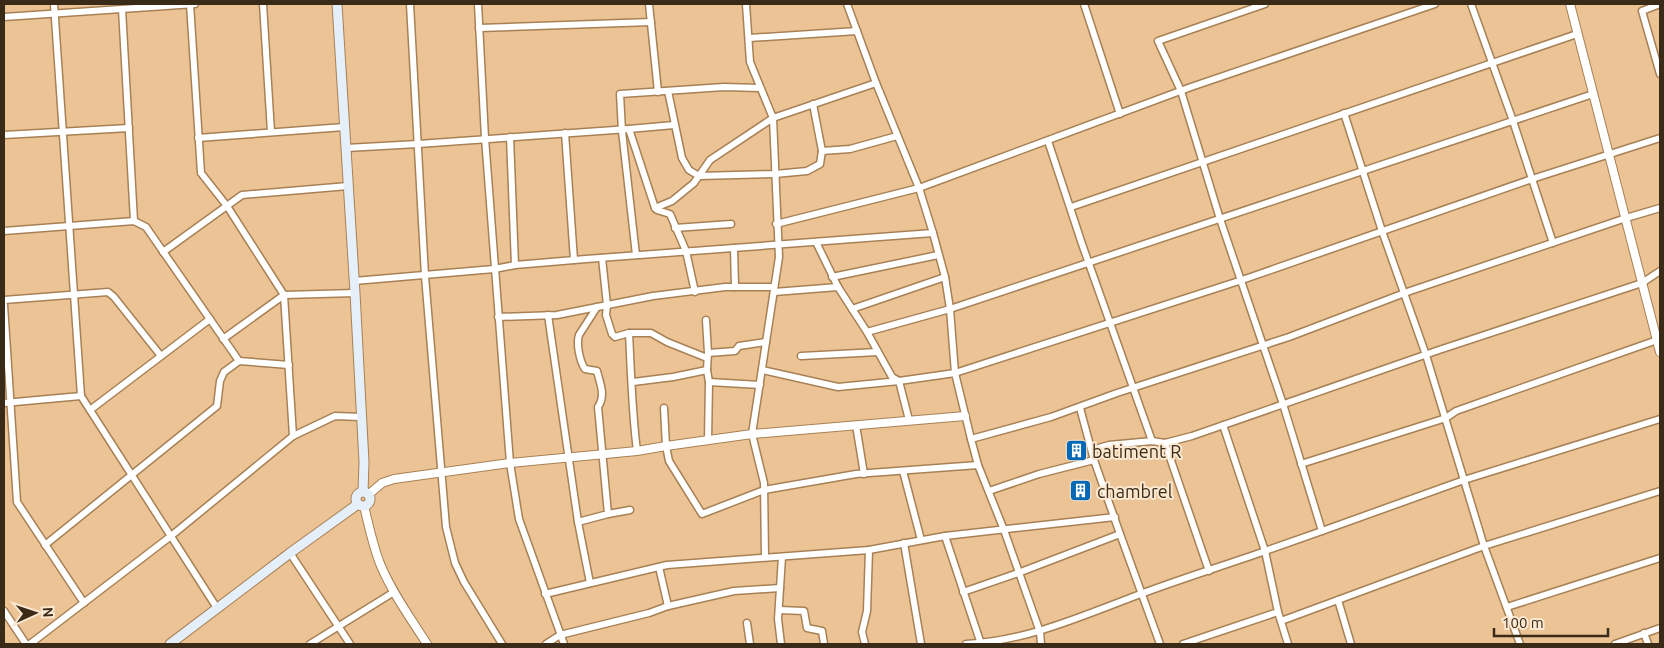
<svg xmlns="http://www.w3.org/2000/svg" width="1664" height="648" font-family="Ubuntu,sans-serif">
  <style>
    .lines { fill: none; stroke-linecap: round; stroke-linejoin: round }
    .minor-casing { stroke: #a78155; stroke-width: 9 }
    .tertiary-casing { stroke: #a78155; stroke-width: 10 }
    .secondary-casing { stroke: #a78155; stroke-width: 11 }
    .minor { stroke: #fff; stroke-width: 6 }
    .tertiary { stroke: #fff; stroke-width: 8 }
    .secondary { stroke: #e5effa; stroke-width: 9 }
    .labels { text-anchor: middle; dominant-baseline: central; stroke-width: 4; stroke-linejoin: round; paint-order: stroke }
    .poi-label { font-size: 18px; fill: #3a2a18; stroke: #fce8d1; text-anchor: start }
  </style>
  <rect width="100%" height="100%" fill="#ebc395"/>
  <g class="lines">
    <defs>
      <g id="minor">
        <path d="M 54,4 L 81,396 L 217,608"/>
        <path d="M 190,4 L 201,173 L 227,206 L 284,295 L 293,436"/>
        <path d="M 263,4 L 271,132"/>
        <path d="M 410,4 L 425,276 L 446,527 L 455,563 L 464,582 L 502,644"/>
        <path d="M 478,4 L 485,138 L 510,463 L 519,519 L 564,644"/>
        <path d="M 649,4 L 658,92"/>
        <path d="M 746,4 L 750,62 L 773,118 L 779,257 L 752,434 L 764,483 L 765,557"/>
        <path d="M 847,4 L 876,83 L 919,188 L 933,233 L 945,277 L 950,309 L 955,373 L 971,439 L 978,465 L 1004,530 L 1040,632 L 1041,644"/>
        <path d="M 1084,4 L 1120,114"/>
        <path d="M 1471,4 L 1513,121 L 1553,243"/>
        <path d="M 1660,4 L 1642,11 L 1660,74"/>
        <path d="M 122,9 L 134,221"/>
        <path d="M 4,17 L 195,4"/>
        <path d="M 479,28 L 651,22"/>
        <path d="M 749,38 L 857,31"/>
        <path d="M 668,91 L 682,158 L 689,170 L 699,176 L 775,174 L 807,171 L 820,164 L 822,151 L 813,104"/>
        <path d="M 1344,113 L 1382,231 L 1426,355 L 1484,546 L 1520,644"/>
        <path d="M 629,129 L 674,125"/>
        <path d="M 565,133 L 574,260"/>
        <path d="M 4,135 L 129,128"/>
        <path d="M 510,137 L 515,265"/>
        <path d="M 198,138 L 344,127"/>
        <path d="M 1048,141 L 1082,244 L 1152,441"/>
        <path d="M 346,148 L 418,144 L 629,129 L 655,208 L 657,210 L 670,214 L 686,251 L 695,292"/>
        <path d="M 822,151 L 850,149 L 897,136"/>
        <path d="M 1071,207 L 1577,34"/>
        <path d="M 655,208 L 672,201 L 694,183 L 710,160 L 773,118 L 876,83"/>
        <path d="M 776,224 L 919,188 L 1191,87 L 1435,4"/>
        <path d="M 675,228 L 731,224"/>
        <path d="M 4,231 L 134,221 L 146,227 L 239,361"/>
        <path d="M 816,242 L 838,287 L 867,332 L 892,377 L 899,381 L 955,373 L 1242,280 L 1532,179 L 1660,138"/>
        <path d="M 734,248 L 735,287"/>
        <path d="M 163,252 L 242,195 L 348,186"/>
        <path d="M 636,255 L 622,131 L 620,94 L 724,87 L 760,88"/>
        <path d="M 602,258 L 607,305 L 606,315 L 612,334 L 615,337 L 629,333"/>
        <path d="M 832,277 L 938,255"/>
        <path d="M 354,281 L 494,269 L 515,265 L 586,259 L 933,233"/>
        <path d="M 774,292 L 838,287"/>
        <path d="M 4,300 L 108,292 L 114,297 L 161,356"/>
        <path d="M 4,305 L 17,502 L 84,603"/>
        <path d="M 852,309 L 945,277"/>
        <path d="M 548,315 L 578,522 L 590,583"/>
        <path d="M 498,317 L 557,315 L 653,296 L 725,287 L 774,287"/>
        <path d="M 706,320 L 708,353 L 707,370 L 709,382 L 708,440"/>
        <path d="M 867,332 L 950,309 L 1593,94"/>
        <path d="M 223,339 L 284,295 L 355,293"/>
        <path d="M 708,353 L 735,351 L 739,346 L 766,342"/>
        <path d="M 801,356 L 878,352"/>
        <path d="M 762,370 L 838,387 L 899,381 L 909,420"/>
        <path d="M 633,382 L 673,377 L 707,370"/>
        <path d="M 709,382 L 760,385"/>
        <path d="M 4,403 L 81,396"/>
        <path d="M 664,408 L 666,446 L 669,461 L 702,514 L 764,490 L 856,474 L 978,465"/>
        <path d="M 1080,408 L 1094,460 L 1120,534"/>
        <path d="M 90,410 L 210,319"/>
        <path d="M 856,425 L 864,474"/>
        <path d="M 1223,425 L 1265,551 L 1322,531 L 1283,404 L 1220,219 L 1181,91 L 1158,41 L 1265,4"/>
        <path d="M 971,439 L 1051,417 L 1117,393 L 1289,337 L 1410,291 L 1626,218 L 1660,208"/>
        <path d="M 1165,443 L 1209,571"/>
        <path d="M 1092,450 L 1109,445 L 1152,441 L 1165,443 L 1192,436 L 1439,350 L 1642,283 L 1660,271"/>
        <path d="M 637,451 C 632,412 631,373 629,333 L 651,333 L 667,342 L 707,358"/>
        <path d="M 1301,464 L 1446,418 L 1456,411 L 1660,339"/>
        <path d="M 903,471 L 921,540"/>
        <path d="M 989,491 L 1039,474 L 1094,460"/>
        <path d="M 608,514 L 630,510"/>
        <path d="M 578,522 L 608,514 L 598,407 C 606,395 600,384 597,371 L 585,369 C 580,362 576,344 579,335 L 597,307"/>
        <path d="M 1322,531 L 1464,480 L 1660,419"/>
        <path d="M 945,536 L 981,644"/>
        <path d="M 904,543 L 921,644"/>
        <path d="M 45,545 L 217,406 L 220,381 L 224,372 L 239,361 L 289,365"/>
        <path d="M 290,553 L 350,644"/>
        <path d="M 659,567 L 668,606"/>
        <path d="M 963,592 L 1018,573 L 1120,534 L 1160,644"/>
        <path d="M 545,594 L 667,565 L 869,550 L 945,536 L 1115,517"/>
        <path d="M 1338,600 L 1351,644"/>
        <path d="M 1507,607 L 1660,558"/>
        <path d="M 779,610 L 804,611 L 807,628 L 822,631 L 824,644"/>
        <path d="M 4,611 L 26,644"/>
        <path d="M 1281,621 L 1484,546 L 1660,491"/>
        <path d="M 747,623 L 750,644"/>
        <path d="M 1644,633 L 1648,644"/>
        <path d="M 30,644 L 171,536 L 293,436 L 335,416 L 361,417"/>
        <path d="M 310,644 L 394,592"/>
        <path d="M 546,644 L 560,635 L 649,613 L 668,606 L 734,591 L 780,588"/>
        <path d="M 781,644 L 778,619 L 782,557"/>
        <path d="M 865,644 L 862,632 L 867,611 L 869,550"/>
        <path d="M 966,644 C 1027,641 1082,616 1138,595 C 1180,579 1223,566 1265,551 L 1278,612 L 1288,644"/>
        <path d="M 1183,644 L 1278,612"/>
        <path d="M 1615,644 L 1660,628"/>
      </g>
      <g id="tertiary">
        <path d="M 1570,4 L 1660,352"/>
        <path d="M 368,495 L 382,483 L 394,479 L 510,463 L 637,451 L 666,446 L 752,434 L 965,416"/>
        <path d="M 364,506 C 369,526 373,547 381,566 C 393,594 411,619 427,644"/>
      </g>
      <g id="secondary">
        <path d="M 337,4 L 355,293 L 364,462 L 363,492"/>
        <circle cx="363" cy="499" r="7"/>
        <path d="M 170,644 L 290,553 L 358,504"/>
      </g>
    </defs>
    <!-- minor casing -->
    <use href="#minor" class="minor-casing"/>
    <!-- tertiary casing -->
    <use href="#tertiary" class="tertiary-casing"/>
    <!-- secondary casing -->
    <use href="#secondary" class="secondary-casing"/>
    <!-- minor -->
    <use href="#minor" class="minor"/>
    <!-- tertiary -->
    <use href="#tertiary" class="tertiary"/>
    <!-- secondary -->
    <use href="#secondary" class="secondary"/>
  </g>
  <!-- icons -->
  <defs>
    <symbol id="building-square" viewBox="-11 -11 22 22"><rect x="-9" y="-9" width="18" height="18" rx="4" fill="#0468b4" stroke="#fce8d1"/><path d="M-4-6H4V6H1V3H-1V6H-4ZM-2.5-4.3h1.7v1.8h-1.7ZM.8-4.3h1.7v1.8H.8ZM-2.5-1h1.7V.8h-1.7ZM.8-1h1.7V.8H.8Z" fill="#fff"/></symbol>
  </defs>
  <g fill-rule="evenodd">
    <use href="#building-square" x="1064" y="438" width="25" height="25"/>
    <use href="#building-square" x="1068" y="478" width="25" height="25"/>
  </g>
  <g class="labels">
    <!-- poi labels -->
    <g class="poi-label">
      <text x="1092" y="451">batiment R</text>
      <text x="1097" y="491">chambrel</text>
    </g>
  </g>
  <!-- border -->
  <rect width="1664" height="648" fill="none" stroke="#3a2a18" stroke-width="10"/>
  <!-- north arrow -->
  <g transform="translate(35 613) rotate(87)" stroke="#fce8d1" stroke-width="4" paint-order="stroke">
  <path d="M0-4L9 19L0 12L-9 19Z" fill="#3a2a18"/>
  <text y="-8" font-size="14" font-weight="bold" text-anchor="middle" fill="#3a2a18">N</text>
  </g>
  <!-- scale -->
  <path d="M1494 628v8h114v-8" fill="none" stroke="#3a2a18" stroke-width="2.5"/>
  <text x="1502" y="628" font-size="15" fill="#3a2a18" stroke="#fce8d1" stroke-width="4" paint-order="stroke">100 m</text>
</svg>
